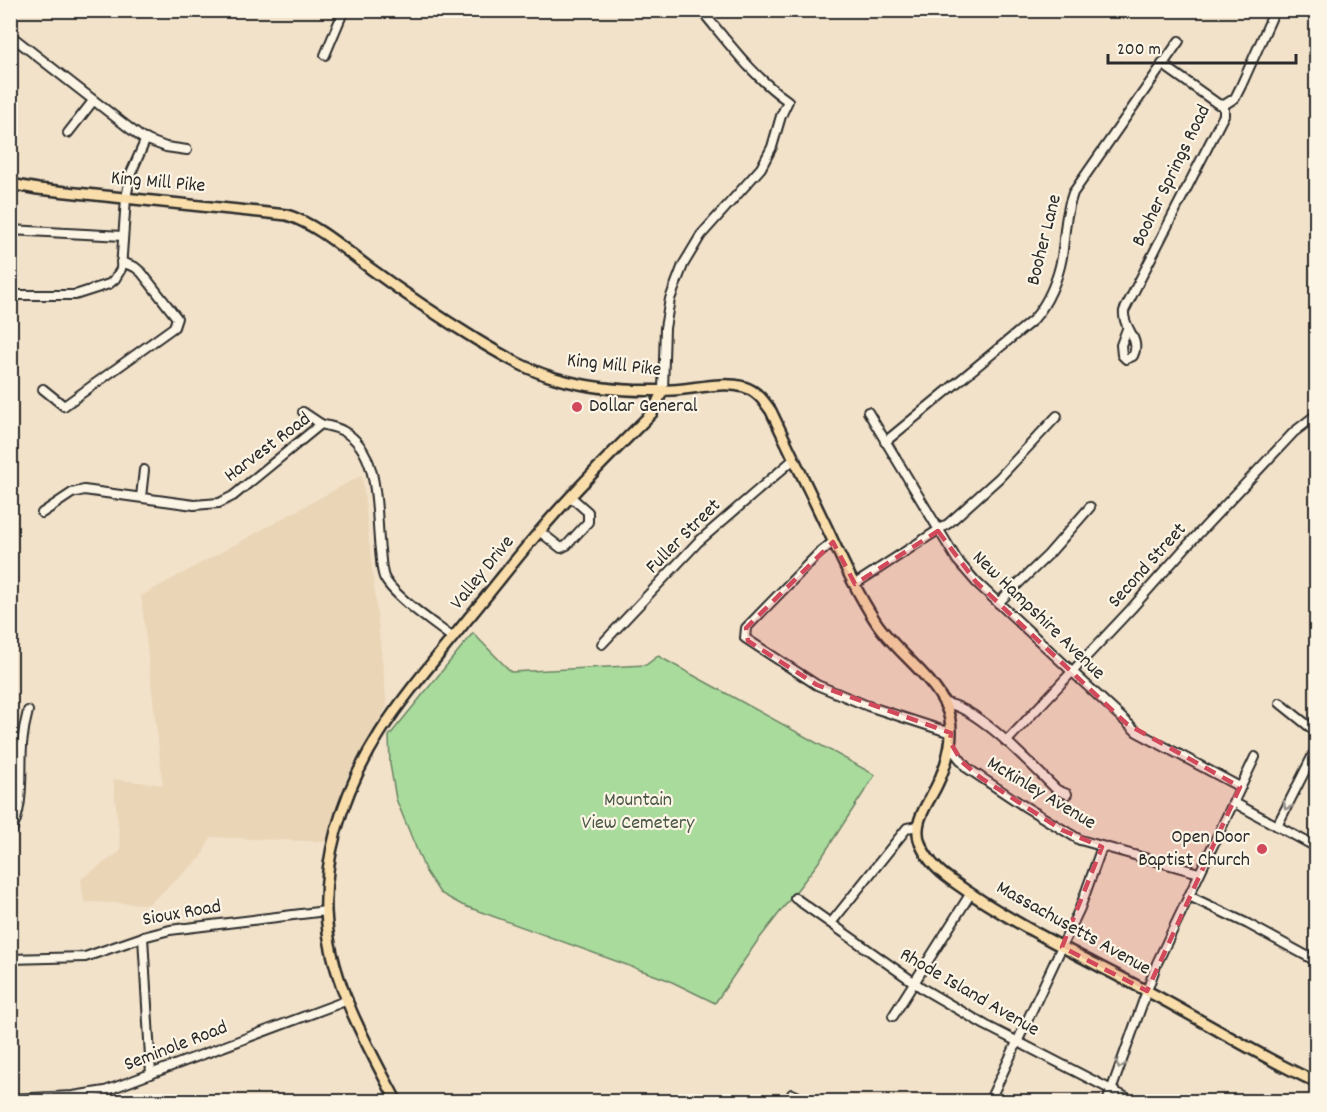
<svg xmlns="http://www.w3.org/2000/svg" width="1327" height="1112" font-family="Dekko,sans-serif">
  <style>
    .built { fill: #ead5b7 }
    .green { fill: #a9db9c; stroke: #6a8364; stroke-width: 1.5 }
    .lines { fill: none; stroke-linecap: round; stroke-linejoin: round }
    .minor-casing { stroke: #2b2b2b; stroke-width: 12 }
    .major-casing { stroke: #2b2b2b; stroke-width: 14 }
    .minor { stroke: #fcf5e5; stroke-width: 8 }
    .major { stroke: #f9deab; stroke-width: 9 }
    .oneway { stroke: #949088 }
    .marked { fill: #d1495b; fill-opacity: 0.2; stroke: #d1495b; stroke-width: 4.5; stroke-dasharray: 12 8; stroke-linejoin: round }
    .poi-dot { fill: #d1495b; stroke: #fcf5e5; stroke-width: 2 }
    .labels { text-anchor: middle; dominant-baseline: central; stroke-width: 4.5; stroke-linejoin: round; paint-order: stroke }
    .street-label { font-size: 20px; fill: #2b2b2b; stroke: #fcf5e5 }
    .poi-label { font-size: 20px; fill: #2b2b2b; stroke: #fcf5e5; text-anchor: start }
    .park-label { font-size: 20px; fill: #4a5747; stroke: #fcf5e5 }
  </style>
  <rect width="100%" height="100%" fill="#f2e2ca"/>
  <filter id="ink" filterUnits="userSpaceOnUse"><feTurbulence type="fractalNoise" baseFrequency=".0167" numOctaves="2"/><feDisplacementMap in="SourceGraphic" scale="12" xChannelSelector="R" yChannelSelector="G"/><feConvolveMatrix kernelMatrix="1 2 1 2 8 2 1 2 1" color-interpolation-filters="sRGB"/></filter>
  <g filter="url(#ink)">
    <!-- built -->
    <path class="built" d="M 362,475 L 387,706 L 346,779 L 327,842 L 211,837 L 201,858 L 149,904 L 84,902 L 81,879 L 121,851 L 113,779 L 163,785 L 141,596 Z"/>
    <!-- green -->
    <path class="green" d="M 473,633 L 511,672 L 646,665 L 658,656 L 875,775 L 818,863 L 756,943 L 715,1003 L 668,980 L 462,905 L 440,893 L 426,872 L 396,799 L 390,764 L 389,736 Z"/>
    <g class="lines">
      <defs>
        <g id="minor">
          <path d="M 10,35 L 142,138 L 166,147 L 187,150"/>
          <path d="M 325,55 L 344,10"/>
          <path d="M 1162,64 L 1218,104 L 1224,105"/>
          <path d="M 68,133 L 93,101"/>
          <path d="M 10,230 L 123,236"/>
          <path d="M 10,295 L 75,295 L 109,284 L 115,279 L 121,269 L 126,198 L 131,173 L 146,139"/>
          <path d="M 1127,329 L 1121,345 L 1122,355 L 1126,359 L 1133,356 C 1142,339 1122,328 1124,311 L 1224,115 L 1224,105 L 1235,98 L 1241,86 L 1275,10"/>
          <path d="M 43,389 L 64,406 L 174,327 L 177,318 L 142,273 L 135,267 L 121,262"/>
          <path d="M 663,390 L 665,328 L 670,299 L 683,265 L 701,235 L 761,168 L 772,147 L 781,116 L 788,101 C 752,76 729,43 701,10"/>
          <path d="M 303,412 L 321,424"/>
          <path d="M 868,412 L 957,560 L 976,582 L 1137,732 L 1240,787"/>
          <path d="M 885,442 L 1033,320 C 1048,303 1058,279 1062,257 C 1065,235 1065,214 1073,193 L 1179,41"/>
          <path d="M 141,497 L 144,470"/>
          <path d="M 42,513 L 72,493 L 84,490 L 194,505 L 219,503 L 233,496 L 321,424 C 328,426 337,427 343,431 C 382,452 375,512 380,550 C 381,558 381,569 384,577 C 392,595 436,625 453,638"/>
          <path d="M 539,531 L 561,548 L 567,545 L 588,522 L 588,512 L 571,497"/>
          <path d="M 833,542 L 817,555 L 746,628 L 745,638 L 817,685 L 868,706 L 951,733"/>
          <path d="M 855,584 L 949,523 L 999,478 L 1057,416"/>
          <path d="M 998,603 L 1048,555 L 1090,507"/>
          <path d="M 602,644 L 698,542 L 794,459"/>
          <path d="M 945,703 C 978,707 1032,766 1057,790 L 1067,794"/>
          <path d="M 1280,703 L 1316,732"/>
          <path d="M 950,742 L 956,754 L 967,768 L 1024,806 L 1080,840 L 1199,873"/>
          <path d="M 1006,742 L 1131,609 L 1185,548 L 1294,432 L 1316,415"/>
          <path d="M 10,747 L 22,747"/>
          <path d="M 1233,802 L 1316,847"/>
          <path d="M 1277,826 L 1316,749"/>
          <path d="M 10,834 C 25,805 20,776 22,744 C 23,733 25,722 28,711"/>
          <path d="M 1189,896 L 1248,924 L 1316,961"/>
          <path d="M 795,898 L 925,990 L 985,1025 L 1135,1102"/>
          <path d="M 831,923 L 907,828 L 918,826"/>
          <path d="M 143,937 L 151,1074"/>
          <path d="M 10,959 L 85,957 L 143,937 L 170,930 L 326,911"/>
          <path d="M 893,1016 L 971,893"/>
          <path d="M 792,1094 L 809,1102"/>
          <path d="M 10,1099 L 73,1096 L 105,1091 L 348,1000"/>
          <path d="M 989,1102 L 1080,908 L 1102,847"/>
          <path d="M 1107,1102 L 1157,963 L 1255,757"/>
        </g>
        <g id="major">
          <path d="M 10,184 L 38,189 L 287,215 C 318,225 345,250 371,269 C 405,294 441,318 477,340 C 502,355 527,370 555,378 C 592,389 633,392 672,390 C 695,389 722,381 744,387 C 757,391 764,401 771,411 C 790,450 808,489 827,528 C 842,560 857,593 876,622 C 895,651 933,676 946,707 C 957,731 948,762 937,785 C 928,804 912,822 920,843 C 926,858 938,871 951,880 C 1012,924 1081,956 1147,991 C 1204,1021 1258,1056 1316,1082"/>
          <path d="M 397,1102 C 366,1043 329,980 326,911 C 325,884 329,857 336,831 C 361,741 411,690 467,620 C 491,591 514,561 539,532 C 574,491 613,452 652,413 L 663,390"/>
        </g>
      </defs>
      <!-- minor casing -->
      <use href="#minor" class="minor-casing"/>
      <!-- major casing -->
      <use href="#major" class="major-casing"/>
      <!-- minor -->
      <use href="#minor" class="minor"/>
      <!-- major -->
      <use href="#major" class="major"/>
    </g>
    <!-- one-way arrows -->
    <defs><path id="oneway-chevron" d="M-2-3.5L2.5 0L-2 3.5" fill="none" stroke-width="1.6" stroke-linecap="round" stroke-linejoin="round" transform="scale(1.5)"/></defs>
    <g class="oneway">
      <use href="#oneway-chevron" transform="translate(1287 806) rotate(118)"/>
      <use href="#oneway-chevron" transform="translate(1120 1065) rotate(109)"/>
    </g>
  </g>
  <!-- marked area -->
  <path class="marked" d="M 938,531 L 976,582 L 1127,724 L 1240,787 L 1147,991 L 1062,947 L 1102,847 L 1062,830 L 981,778 L 962,762 L 950,742 L 951,733 L 817,685 L 748,641 L 746,628 L 833,542 L 855,584 Z"/>
  <!-- markers -->
  <g class="poi-dot">
    <circle cx="577" cy="407" r="6"/>
    <circle cx="1262" cy="849" r="6"/>
  </g>
  <g class="labels">
    <!-- street labels -->
    <g class="street-label">
      <text transform="translate(1172 176) rotate(-64)">Booher Springs Road</text>
      <text transform="translate(158 183) rotate(5)">King Mill Pike</text>
      <text transform="translate(1045 240) rotate(-76)">Booher Lane</text>
      <text transform="translate(614 366) rotate(6)">King Mill Pike</text>
      <text transform="translate(268 448) rotate(-37)">Harvest Road</text>
      <text transform="translate(684 537) rotate(-45)">Fuller Street</text>
      <text transform="translate(1148 566) rotate(-48)">Second Street</text>
      <text transform="translate(483 573) rotate(-51)">Valley Drive</text>
      <text transform="translate(1038 616) rotate(44)">New Hampshire Avenue</text>
      <text transform="translate(1041 794) rotate(31)">McKinley Avenue</text>
      <text transform="translate(182 914) rotate(-10)">Sioux Road</text>
      <text transform="translate(1073 929) rotate(29)">Massachusetts Avenue</text>
      <text transform="translate(969 993) rotate(30)">Rhode Island Avenue</text>
      <text transform="translate(176 1047) rotate(-21)">Seminole Road</text>
    </g>
    <!-- poi labels -->
    <g class="poi-label">
      <text x="589" y="407">Dollar General</text>
      <text x="1250" y="838" text-anchor="end">Open Door<tspan x="1250" dy="23">Baptist Church</tspan></text>
    </g>
    <!-- park labels -->
    <g class="park-label">
      <text x="638" y="801">Mountain<tspan x="638" dy="23">View Cemetery</tspan></text>
    </g>
  </g>
  <!-- margin -->
  <rect width="1327" height="1112" fill="none" stroke="#fcf5e5" stroke-width="36"/>
  <rect x="18" y="18" width="1291" height="1076" fill="none" stroke="#2b2b2b" stroke-width="2" filter="url(#ink)"/>
  <!-- scale -->
  <path d="M1108 54v9h188v-9" fill="none" stroke="#2b2b2b" stroke-width="3"/>
  <text x="1117" y="54" font-size="18" fill="#2b2b2b" stroke="#fcf5e5" stroke-width="4.5" paint-order="stroke">200 m</text>
</svg>
